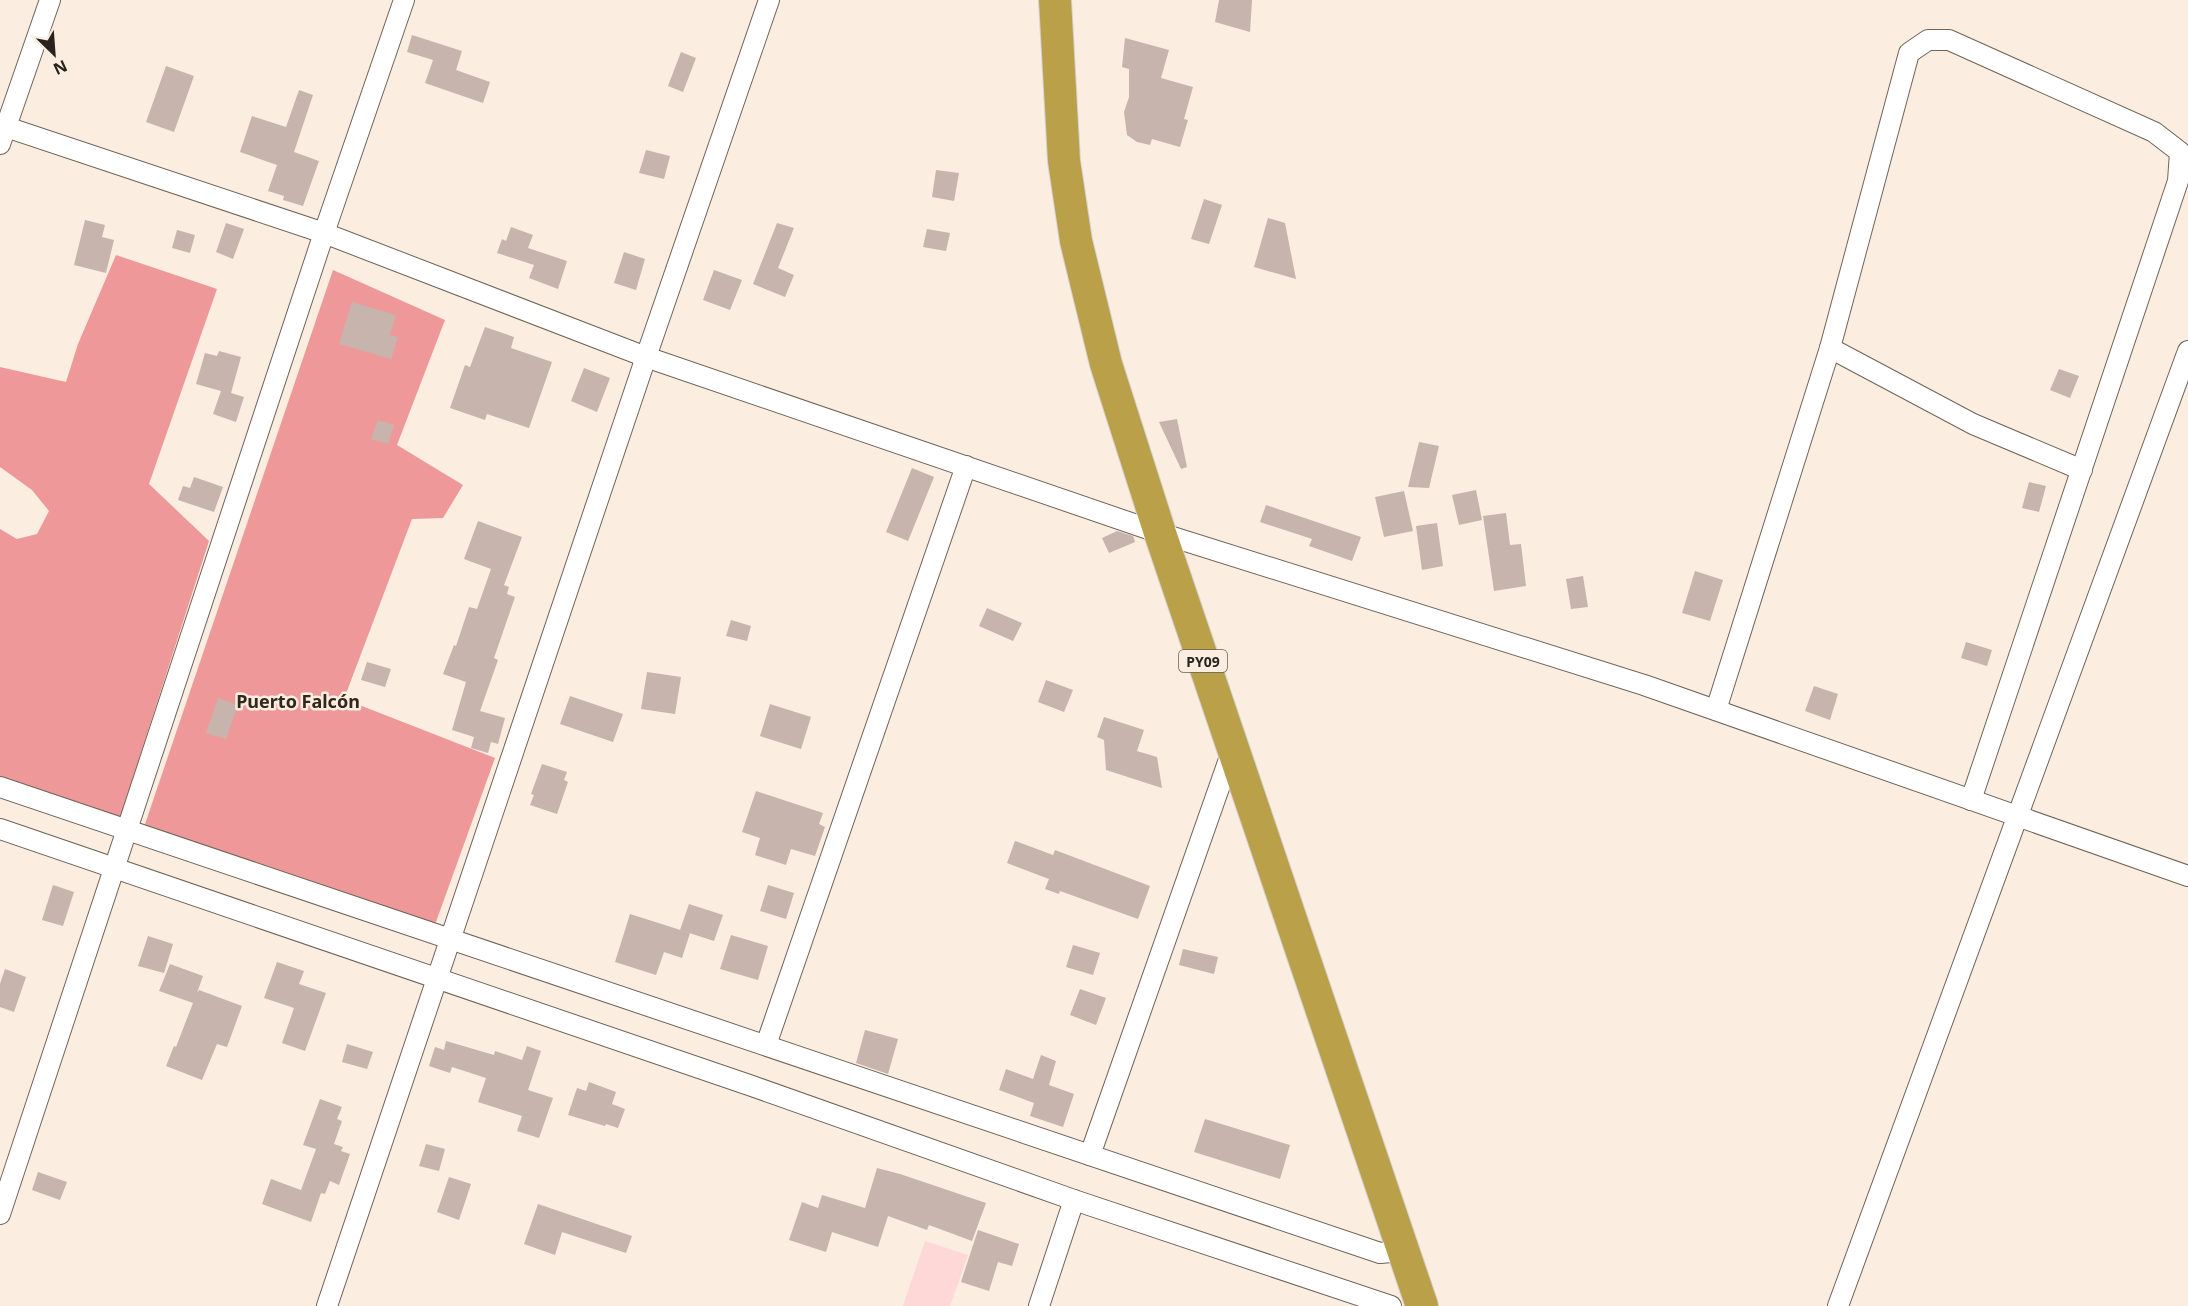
<svg xmlns="http://www.w3.org/2000/svg" width="2188" height="1306" font-family="'Noto Sans',sans-serif">
  <style>
    .green { fill: #fed7d7 }
    .forest { fill: #ef989a }
    .building { fill: #c6b4ad }
    .lines { fill: none; stroke-linecap: round; stroke-linejoin: round }
    .minor-casing { stroke: #706459; stroke-width: 22 }
    .trunk-casing { stroke: #d4d3d2; stroke-width: 34 }
    .minor { stroke: #fff; stroke-width: 20 }
    .trunk { stroke: #bba04a; stroke-width: 32 }
    .labels { text-anchor: middle; dominant-baseline: central; stroke-width: 5; stroke-linejoin: round; paint-order: stroke }
    .shield { fill: #fbede0; stroke: #676058; stroke-width: 1.5 }
    .shield-label { font-size: 14px; font-weight: bold; fill: #28231e }
    .quarter-label { font-size: 18px; font-weight: bold; fill: #31271d; stroke: #fbede0 }
  </style>
  <rect width="100%" height="100%" fill="#fbede0"/>
  <!-- green -->
  <path class="green" d="M 925,1241 L 968,1255 L 950,1306 L 903,1306 Z"/>
  <!-- forest -->
  <g class="forest">
    <path d="M 116,255 L 217,289 L 149,484 L 209,541 L 118,824 L 0,784 L 0,529 L 17,539 L 37,534 L 49,511 L 32,490 L 0,467 L 0,367 L 66,382 L 78,344 Z"/>
    <path d="M 333,270 L 445,320 L 397,445 L 463,485 L 443,518 L 412,519 L 344,699 L 495,758 L 432,933 L 142,833 Z"/>
  </g>
  <!-- building -->
  <g class="building">
    <path d="M 1219,0 L 1252,0 L 1250,32 L 1215,22 Z"/>
    <path d="M 412,35 L 462,51 L 456,70 L 490,82 L 483,103 L 425,83 L 433,60 L 407,52 Z"/>
    <path d="M 1125,38 L 1169,50 L 1161,78 L 1193,87 L 1184,119 L 1188,120 L 1180,147 L 1152,139 L 1150,145 L 1137,142 L 1127,135 L 1124,112 L 1129,97 L 1129,69 L 1122,67 Z"/>
    <path d="M 681,52 L 696,58 L 683,92 L 668,86 Z"/>
    <path d="M 166,66 L 194,76 L 174,132 L 146,122 Z"/>
    <path d="M 299,90 L 313,95 L 294,152 L 319,161 L 303,206 L 283,200 L 284,196 L 268,191 L 277,165 L 240,152 L 252,116 L 286,127 Z"/>
    <path d="M 646,150 L 670,156 L 664,179 L 639,173 Z"/>
    <path d="M 936,170 L 959,173 L 954,201 L 932,197 Z"/>
    <path d="M 1204,199 L 1222,205 L 1209,244 L 1191,239 Z"/>
    <path d="M 1268,218 L 1285,223 L 1296,279 L 1254,267 Z"/>
    <path d="M 85,220 L 105,225 L 102,237 L 114,240 L 106,273 L 74,265 Z"/>
    <path d="M 226,223 L 244,229 L 233,259 L 216,252 Z"/>
    <path d="M 777,223 L 794,228 L 778,268 L 794,275 L 785,297 L 753,284 Z"/>
    <path d="M 511,227 L 533,235 L 528,248 L 567,261 L 558,289 L 529,278 L 534,265 L 497,253 L 502,239 L 506,241 Z"/>
    <path d="M 927,229 L 950,233 L 946,251 L 923,247 Z"/>
    <path d="M 177,230 L 195,235 L 190,253 L 172,248 Z"/>
    <path d="M 624,252 L 645,259 L 636,290 L 614,283 Z"/>
    <path d="M 714,270 L 742,280 L 730,310 L 703,300 Z"/>
    <path d="M 352,302 L 396,315 L 390,335 L 398,337 L 391,359 L 339,344 Z"/>
    <path d="M 485,327 L 514,337 L 511,348 L 552,362 L 529,428 L 487,414 L 485,420 L 450,408 L 465,365 L 470,367 Z"/>
    <path d="M 219,351 L 241,357 L 231,393 L 244,397 L 236,422 L 213,414 L 221,391 L 196,384 L 205,353 L 217,356 Z"/>
    <path d="M 584,368 L 610,378 L 597,412 L 571,401 Z"/>
    <path d="M 2059,369 L 2079,376 L 2070,398 L 2050,390 Z"/>
    <path d="M 1177,419 L 1187,467 L 1181,469 L 1159,422 Z"/>
    <path d="M 378,420 L 394,425 L 388,444 L 371,439 Z"/>
    <path d="M 1419,442 L 1439,446 L 1429,488 L 1408,487 Z"/>
    <path d="M 912,468 L 934,477 L 908,541 L 886,532 Z"/>
    <path d="M 194,477 L 223,487 L 214,512 L 178,500 L 183,486 L 190,488 Z"/>
    <path d="M 2029,482 L 2046,486 L 2039,512 L 2022,508 Z"/>
    <path d="M 1476,490 L 1482,520 L 1459,525 L 1452,495 Z"/>
    <path d="M 1404,491 L 1413,531 L 1384,537 L 1375,497 Z"/>
    <path d="M 1266,505 L 1361,537 L 1352,561 L 1309,546 L 1312,539 L 1260,522 Z"/>
    <path d="M 1506,513 L 1510,545 L 1521,544 L 1526,586 L 1494,591 L 1483,516 Z"/>
    <path d="M 478,521 L 522,537 L 504,585 L 509,587 L 507,594 L 515,597 L 494,658 L 498,660 L 480,711 L 505,718 L 498,744 L 491,742 L 488,753 L 471,748 L 474,737 L 452,730 L 466,682 L 443,674 L 454,645 L 456,646 L 469,607 L 477,609 L 491,569 L 464,559 Z"/>
    <path d="M 1437,523 L 1443,566 L 1422,570 L 1416,526 Z"/>
    <path d="M 1117,531 L 1133,536 L 1135,542 L 1109,553 L 1102,538 Z"/>
    <path d="M 1695,571 L 1723,580 L 1710,621 L 1682,613 Z"/>
    <path d="M 1583,576 L 1588,607 L 1571,609 L 1566,579 Z"/>
    <path d="M 987,608 L 1022,623 L 1013,641 L 979,626 Z"/>
    <path d="M 731,620 L 751,626 L 747,641 L 726,636 Z"/>
    <path d="M 1966,642 L 1992,650 L 1987,666 L 1961,658 Z"/>
    <path d="M 367,662 L 391,669 L 385,687 L 361,680 Z"/>
    <path d="M 647,672 L 681,677 L 675,714 L 641,709 Z"/>
    <path d="M 1046,680 L 1073,690 L 1064,712 L 1038,702 Z"/>
    <path d="M 1814,686 L 1838,694 L 1830,720 L 1805,711 Z"/>
    <path d="M 570,696 L 623,714 L 613,742 L 560,724 Z"/>
    <path d="M 218,698 L 238,705 L 226,739 L 206,733 Z"/>
    <path d="M 770,704 L 811,717 L 801,749 L 760,736 Z"/>
    <path d="M 1104,717 L 1144,730 L 1137,751 L 1157,757 L 1162,788 L 1106,770 L 1104,740 L 1097,737 Z"/>
    <path d="M 542,764 L 567,772 L 564,780 L 568,782 L 557,814 L 530,805 L 534,795 L 531,794 Z"/>
    <path d="M 756,791 L 823,813 L 819,824 L 825,827 L 815,856 L 791,849 L 786,865 L 755,855 L 760,838 L 742,832 Z"/>
    <path d="M 1015,841 L 1053,855 L 1055,850 L 1150,886 L 1138,919 L 1060,891 L 1059,894 L 1045,889 L 1049,879 L 1007,863 Z"/>
    <path d="M 53,885 L 74,892 L 63,926 L 42,920 Z"/>
    <path d="M 768,885 L 794,893 L 786,919 L 760,911 Z"/>
    <path d="M 689,904 L 723,915 L 714,941 L 680,930 Z"/>
    <path d="M 630,914 L 690,933 L 682,958 L 664,952 L 656,975 L 615,962 Z"/>
    <path d="M 731,935 L 768,946 L 758,980 L 720,969 Z"/>
    <path d="M 148,936 L 173,944 L 164,973 L 138,966 Z"/>
    <path d="M 1073,945 L 1100,953 L 1093,975 L 1066,967 Z"/>
    <path d="M 1183,949 L 1218,957 L 1214,974 L 1179,965 Z"/>
    <path d="M 277,962 L 304,971 L 299,984 L 326,993 L 305,1051 L 282,1043 L 294,1008 L 264,998 Z"/>
    <path d="M 170,964 L 203,976 L 197,993 L 199,990 L 242,1006 L 227,1047 L 217,1044 L 202,1080 L 166,1066 L 174,1046 L 176,1047 L 193,1003 L 159,991 Z"/>
    <path d="M 5,969 L 26,977 L 14,1012 L 0,1007 L 0,984 Z"/>
    <path d="M 1080,989 L 1106,998 L 1096,1025 L 1070,1015 Z"/>
    <path d="M 865,1030 L 898,1039 L 888,1074 L 856,1063 Z"/>
    <path d="M 446,1041 L 494,1055 L 495,1051 L 522,1060 L 527,1046 L 541,1051 L 528,1090 L 553,1098 L 539,1138 L 517,1131 L 522,1116 L 478,1102 L 486,1078 L 452,1067 L 450,1073 L 429,1066 L 435,1047 L 444,1050 Z"/>
    <path d="M 347,1044 L 373,1052 L 367,1069 L 342,1062 Z"/>
    <path d="M 1041,1055 L 1056,1061 L 1049,1085 L 1074,1094 L 1063,1127 L 1030,1116 L 1034,1103 L 999,1090 L 1006,1069 L 1033,1079 Z"/>
    <path d="M 589,1082 L 616,1092 L 612,1104 L 625,1109 L 618,1128 L 606,1124 L 605,1126 L 568,1115 L 577,1088 L 586,1091 Z"/>
    <path d="M 320,1099 L 342,1107 L 337,1119 L 342,1121 L 334,1144 L 343,1147 L 341,1151 L 350,1154 L 339,1185 L 330,1181 L 325,1194 L 321,1193 L 311,1222 L 262,1204 L 271,1179 L 301,1190 L 316,1149 L 303,1145 Z"/>
    <path d="M 1205,1119 L 1290,1145 L 1280,1179 L 1194,1152 Z"/>
    <path d="M 426,1144 L 445,1149 L 439,1171 L 419,1166 Z"/>
    <path d="M 877,1168 L 900,1174 L 986,1203 L 972,1241 L 929,1225 L 927,1230 L 888,1216 L 878,1247 L 832,1232 L 826,1252 L 789,1240 L 802,1202 L 818,1208 L 822,1195 L 865,1208 Z"/>
    <path d="M 38,1172 L 67,1182 L 60,1200 L 32,1190 Z"/>
    <path d="M 449,1177 L 471,1184 L 459,1220 L 437,1212 Z"/>
    <path d="M 538,1204 L 632,1236 L 626,1253 L 562,1232 L 555,1255 L 524,1244 Z"/>
    <path d="M 978,1230 L 1019,1244 L 1012,1266 L 998,1262 L 989,1291 L 961,1282 Z"/>
  </g>
  <g class="lines">
    <defs>
      <g id="minor">
        <path d="M 0,125 L 324,233 L 646,357 L 1160,533 L 1644,685 L 2188,876"/>
        <path d="M 0,144 L 50,0"/>
        <path d="M 1830,348 L 1973,424 L 2082,470"/>
        <path d="M 1716,710 L 1830,348 L 1909,53 L 1928,40 L 1949,40 L 2154,132 L 2180,152 L 2178,181 L 1971,800"/>
        <path d="M 0,787 L 1380,1253 L 1403,1251"/>
        <path d="M 0,829 L 752,1086 L 1074,1200 L 1391,1306"/>
        <path d="M 766,1045 L 966,466"/>
        <path d="M 1090,1155 L 1233,748"/>
        <path d="M 0,1214 L 324,233 L 404,0"/>
        <path d="M 327,1306 L 646,357 L 769,0"/>
        <path d="M 1039,1306 L 1074,1200"/>
        <path d="M 1838,1306 L 2188,351"/>
      </g>
      <path id="trunk" d="M 1055,0 L 1064,161 L 1076,241 L 1106,364 L 1160,533 L 1422,1306"/>
    </defs>
    <!-- minor casing -->
    <use href="#minor" class="minor-casing"/>
    <!-- trunk casing -->
    <use href="#trunk" class="trunk-casing"/>
    <!-- minor -->
    <use href="#minor" class="minor"/>
    <!-- trunk -->
    <use href="#trunk" class="trunk"/>
  </g>
  <g class="labels">
    <!-- shield labels -->
    <rect class="shield" x="1179" y="650" width="48" height="22" rx="4.5"/>
    <g class="shield-label">
      <text x="1203" y="661">PY09</text>
    </g>
    <!-- quarter labels -->
    <g class="quarter-label">
      <text x="298" y="701">Puerto Falcón</text>
    </g>
  </g>
  <!-- north arrow -->
  <g transform="translate(54 54) rotate(155)" stroke="#fbede0" stroke-width="4.5" paint-order="stroke">
  <path d="M0-4.5L10 22L0 15L-10 22Z" fill="#28231e"/>
  <text y="-9" font-size="16" font-weight="bold" text-anchor="middle" fill="#28231e">N</text>
  </g>
</svg>
